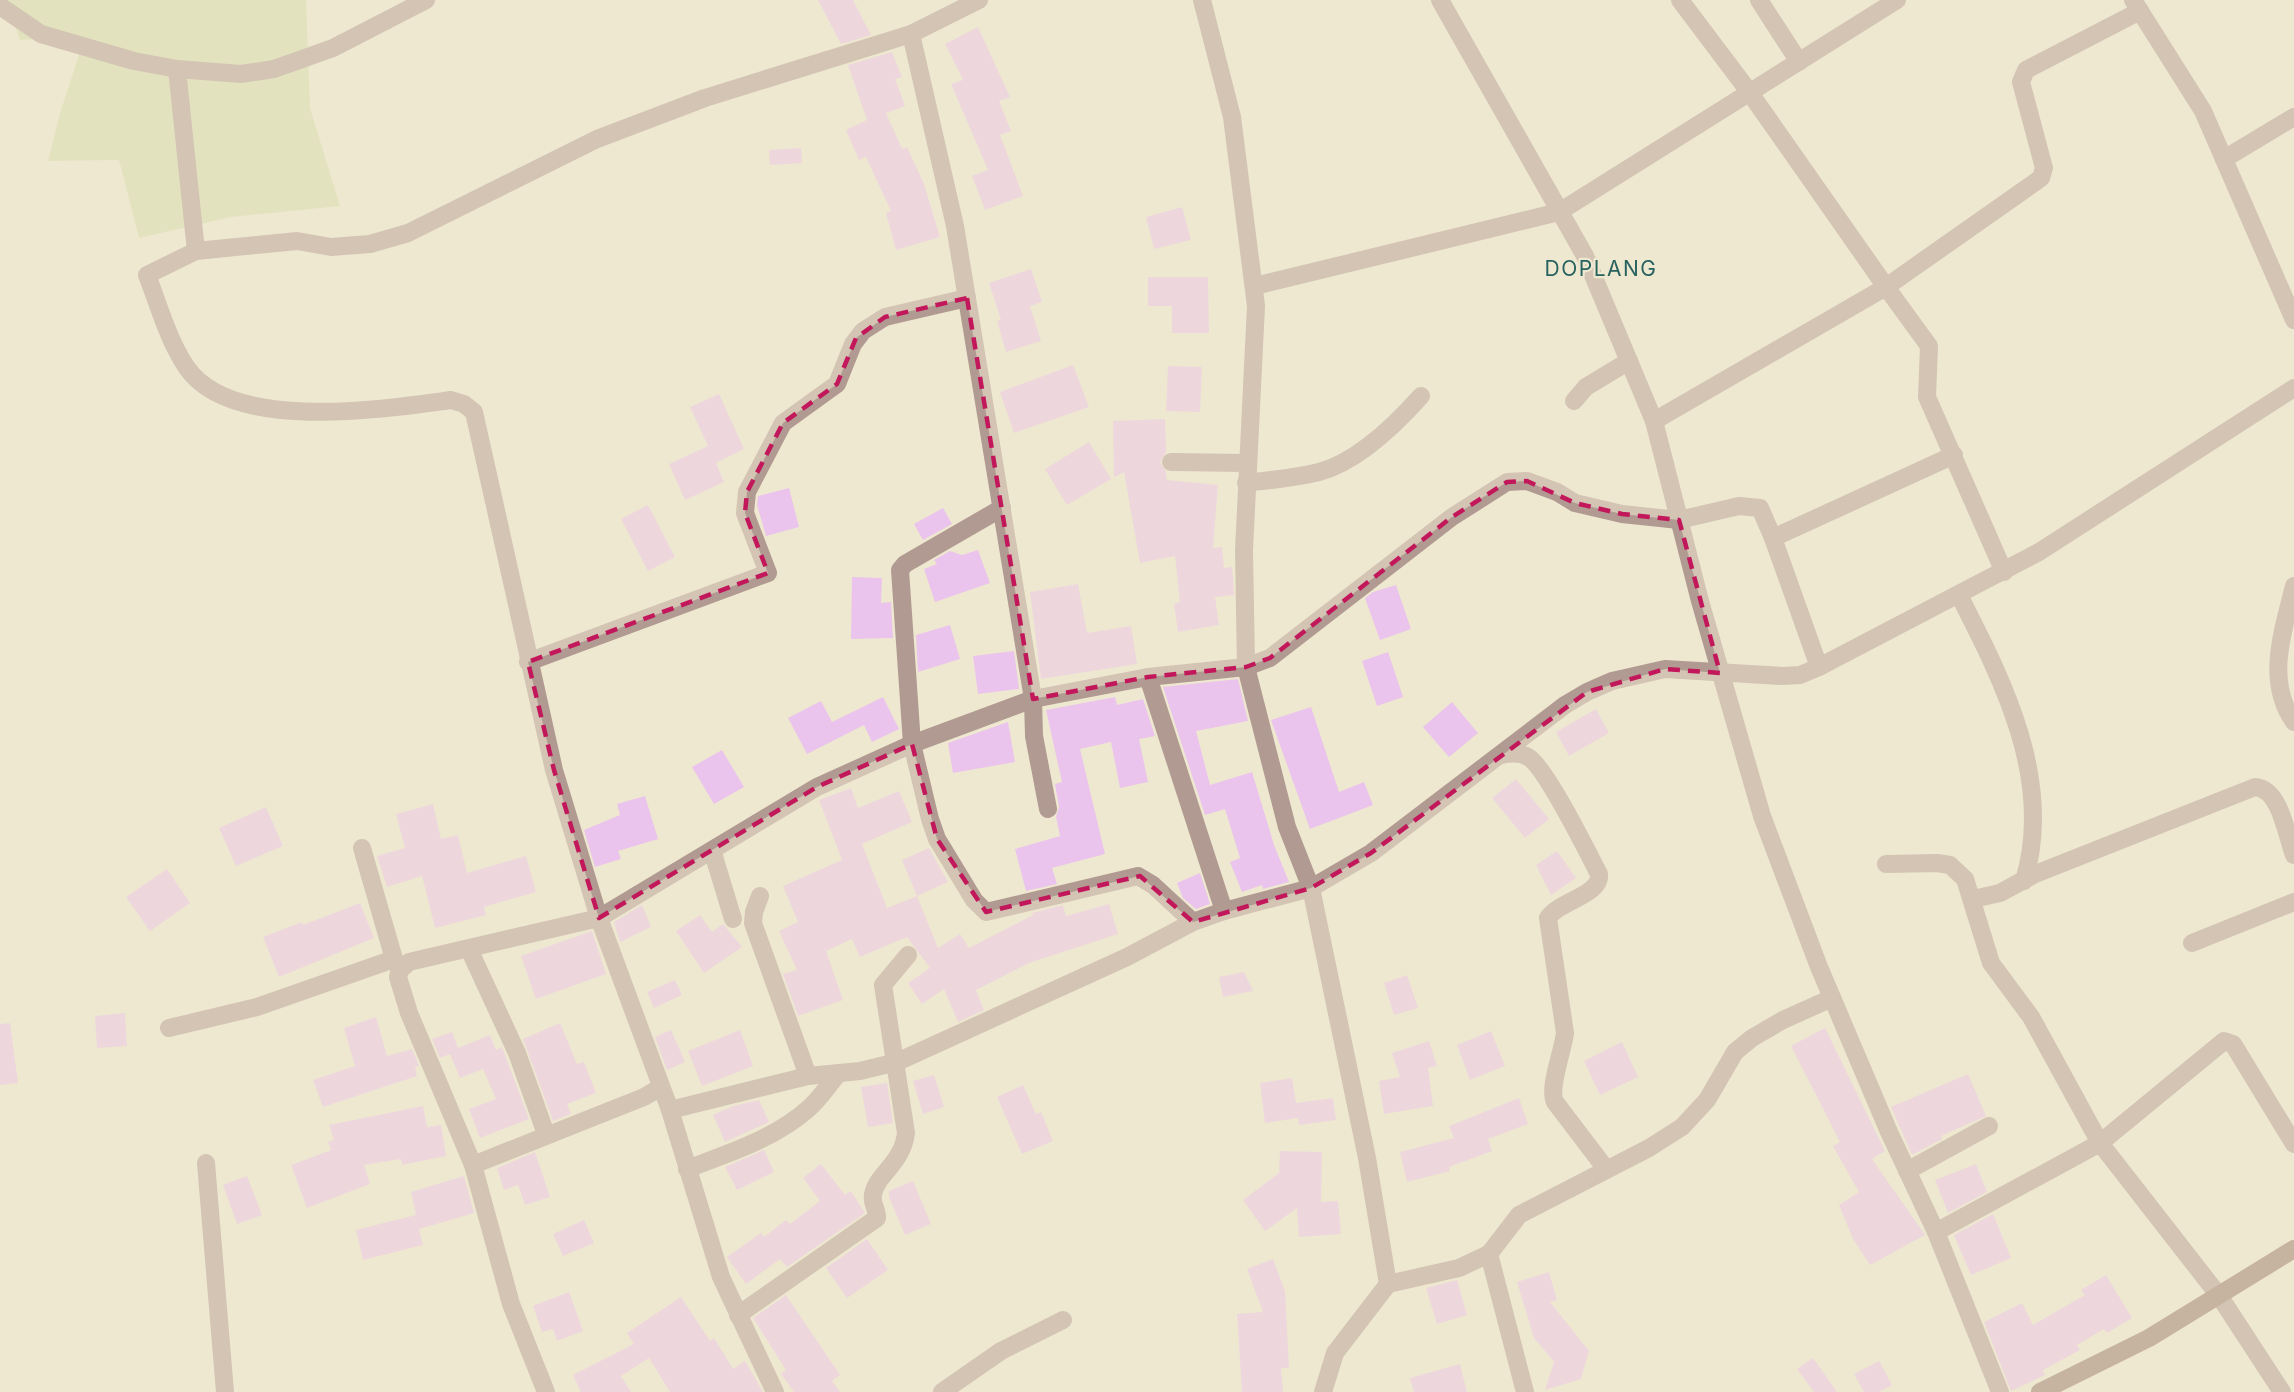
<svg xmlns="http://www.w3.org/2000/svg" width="2294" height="1392" font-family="Inter,sans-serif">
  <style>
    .green { fill: #d6dcac }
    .building { fill: #eac4ec }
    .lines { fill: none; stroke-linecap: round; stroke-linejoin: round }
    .street { stroke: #b19a91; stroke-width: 18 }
    .secondary { stroke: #957467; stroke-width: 18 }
    .marked { fill: none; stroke: #c2185b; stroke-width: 4.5; stroke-dasharray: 12 8; stroke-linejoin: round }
    .labels { text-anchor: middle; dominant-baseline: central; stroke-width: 4.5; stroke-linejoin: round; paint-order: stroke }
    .quarter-label { font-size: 21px; letter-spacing: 1.5px; fill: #28625f; stroke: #efe8d0 }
  </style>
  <rect width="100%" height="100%" fill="#efe8d0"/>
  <!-- green -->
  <path class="green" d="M 6,0 L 306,0 L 310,108 L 340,206 L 231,217 L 139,238 L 119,160 L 48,161 L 60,113 L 85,37 L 20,40 Z"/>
  <!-- building -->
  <g class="building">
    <path d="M 818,0 L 853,0 L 871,35 L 841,44 Z"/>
    <path d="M 978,27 L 1010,97 L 999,101 L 1011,131 L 1000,135 L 1023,196 L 985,210 L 972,176 L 988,170 L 951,84 L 963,80 L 945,44 Z"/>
    <path d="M 892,52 L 902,77 L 895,79 L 905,106 L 886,113 L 902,149 L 907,147 L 924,184 L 940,237 L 896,250 L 886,213 L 891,211 L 866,157 L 859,160 L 846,130 L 867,120 L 848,65 Z"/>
    <path d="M 801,148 L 802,163 L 770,165 L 769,150 Z"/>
    <path d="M 1182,207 L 1191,240 L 1154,249 L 1146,217 Z"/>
    <path d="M 1031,269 L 1042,302 L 1030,306 L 1041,341 L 1006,352 L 997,321 L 1001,320 L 989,283 Z"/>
    <path d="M 1148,277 L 1208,277 L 1209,333 L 1172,333 L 1172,306 L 1148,306 Z"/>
    <path d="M 1073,365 L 1089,407 L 1014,433 L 1000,392 Z"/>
    <path d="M 1168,366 L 1202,367 L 1200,412 L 1166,411 Z"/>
    <path d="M 719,394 L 744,449 L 716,463 L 724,482 L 685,500 L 669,464 L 708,446 L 690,407 Z"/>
    <path d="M 1165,419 L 1166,452 L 1160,462 L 1166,472 L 1167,480 L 1218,485 L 1213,548 L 1222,547 L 1224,568 L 1232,567 L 1233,576 L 1234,595 L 1215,597 L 1219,625 L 1178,632 L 1174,604 L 1180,602 L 1175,556 L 1140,563 L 1124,472 L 1114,477 L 1113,421 Z"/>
    <path d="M 1089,442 L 1111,479 L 1067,505 L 1045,469 Z"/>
    <path d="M 789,488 L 799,527 L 766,536 L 757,505 L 758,496 Z"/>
    <path d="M 648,505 L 675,557 L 648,571 L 621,519 Z"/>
    <path d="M 943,508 L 952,524 L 923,540 L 914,524 Z"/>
    <path d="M 978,550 L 990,583 L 935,602 L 924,569 L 937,564 L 934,560 L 950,551 L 962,555 Z"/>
    <path d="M 852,577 L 882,578 L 881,603 L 891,602 L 893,638 L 851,639 Z"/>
    <path d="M 1078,584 L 1087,633 L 1131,626 L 1137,664 L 1041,679 L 1030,592 Z"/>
    <path d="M 1396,585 L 1411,629 L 1380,640 L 1365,598 L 1373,592 Z"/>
    <path d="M 950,625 L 960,659 L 918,672 L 916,635 Z"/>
    <path d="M 1014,651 L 1019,689 L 978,694 L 973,656 Z"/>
    <path d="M 1388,652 L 1403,697 L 1377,706 L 1362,661 Z"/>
    <path d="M 1238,679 L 1248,721 L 1196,731 L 1210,785 L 1252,772 L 1274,845 L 1289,882 L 1263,889 L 1262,885 L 1242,892 L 1230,862 L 1240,858 L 1225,809 L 1205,815 L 1163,687 Z"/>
    <path d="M 883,697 L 899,729 L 872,742 L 864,725 L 807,754 L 788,718 L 821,701 L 832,722 Z"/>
    <path d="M 1115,697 L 1117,705 L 1143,699 L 1155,736 L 1139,739 L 1148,782 L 1120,788 L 1111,742 L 1080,749 L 1105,854 L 1052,868 L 1057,884 L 1026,891 L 1015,849 L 1060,836 L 1056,817 L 1059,807 L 1055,784 L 1062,782 L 1046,710 Z"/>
    <path d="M 1452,702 L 1478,733 L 1449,757 L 1423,727 Z"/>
    <path d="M 1311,707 L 1339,792 L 1364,782 L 1373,805 L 1310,829 L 1271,720 Z"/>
    <path d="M 1596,709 L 1609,733 L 1569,756 L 1556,732 Z"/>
    <path d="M 1008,722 L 1015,762 L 953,773 L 948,743 Z"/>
    <path d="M 722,750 L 744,787 L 714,804 L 692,767 Z"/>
    <path d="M 1516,779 L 1549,819 L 1525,838 L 1492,798 Z"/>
    <path d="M 851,788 L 858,808 L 899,791 L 912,822 L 862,844 L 887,908 L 917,896 L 938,948 L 960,934 L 969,948 L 1033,915 L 1032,913 L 1063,905 L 1066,916 L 1109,904 L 1118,934 L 1029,963 L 976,990 L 984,1010 L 958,1022 L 944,989 L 922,1004 L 908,983 L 930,968 L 907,937 L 860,957 L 852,939 L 826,951 L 843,1000 L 798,1016 L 783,974 L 797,970 L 779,931 L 798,922 L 783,886 L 842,860 L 819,800 Z"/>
    <path d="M 645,796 L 658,839 L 618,851 L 621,859 L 595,867 L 584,830 L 620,815 L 617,804 Z"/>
    <path d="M 433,804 L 441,839 L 458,835 L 467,873 L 526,856 L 536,892 L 484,907 L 486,915 L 435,928 L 422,876 L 387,887 L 377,856 L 405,848 L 396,814 Z"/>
    <path d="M 266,807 L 283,846 L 236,866 L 219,828 Z"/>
    <path d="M 929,848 L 948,882 L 917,896 L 902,860 Z"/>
    <path d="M 1557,851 L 1576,878 L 1551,895 L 1536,865 Z"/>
    <path d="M 167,869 L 190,903 L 150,931 L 126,897 Z"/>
    <path d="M 1200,873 L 1210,904 L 1196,909 L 1183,898 L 1177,883 Z"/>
    <path d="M 360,903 L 374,938 L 279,977 L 263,937 L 302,922 L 303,925 Z"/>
    <path d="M 642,905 L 651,927 L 620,942 L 614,922 Z"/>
    <path d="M 700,915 L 712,932 L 723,924 L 742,947 L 704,973 L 676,931 Z"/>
    <path d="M 592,931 L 606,974 L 536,999 L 521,956 Z"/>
    <path d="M 1244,972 L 1253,991 L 1223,997 L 1219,977 Z"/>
    <path d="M 1407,975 L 1418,1008 L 1394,1015 L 1384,983 Z"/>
    <path d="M 675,980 L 682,995 L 654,1008 L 647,992 Z"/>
    <path d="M 125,1013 L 127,1046 L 97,1048 L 95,1016 Z"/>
    <path d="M 376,1017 L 387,1056 L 412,1049 L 419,1066 L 415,1067 L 417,1076 L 323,1107 L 313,1080 L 355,1066 L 344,1028 Z"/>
    <path d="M 10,1023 L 18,1083 L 0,1085 L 0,1024 Z"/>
    <path d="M 560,1023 L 577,1064 L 584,1062 L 596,1093 L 567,1104 L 571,1114 L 553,1121 L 523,1039 Z"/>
    <path d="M 1825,1028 L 1885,1151 L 1872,1159 L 1925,1235 L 1870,1265 L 1853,1239 L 1839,1205 L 1859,1192 L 1833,1146 L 1840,1142 L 1791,1046 Z"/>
    <path d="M 671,1030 L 685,1062 L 667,1070 L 655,1037 Z"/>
    <path d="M 740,1030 L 753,1066 L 702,1086 L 688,1051 Z"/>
    <path d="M 1491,1031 L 1505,1066 L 1470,1080 L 1457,1045 Z"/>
    <path d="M 452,1032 L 458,1048 L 490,1035 L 496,1050 L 502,1047 L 529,1119 L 480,1138 L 469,1109 L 496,1099 L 483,1069 L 460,1078 L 450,1054 L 440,1058 L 432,1039 Z"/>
    <path d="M 1429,1041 L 1437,1066 L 1428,1068 L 1433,1106 L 1384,1114 L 1379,1081 L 1400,1077 L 1392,1053 Z"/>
    <path d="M 1622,1042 L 1638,1077 L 1600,1095 L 1584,1061 Z"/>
    <path d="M 1968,1074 L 1986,1116 L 1941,1136 L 1942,1139 L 1912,1155 L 1891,1107 Z"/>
    <path d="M 934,1075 L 944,1107 L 923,1114 L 913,1081 Z"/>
    <path d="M 1292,1078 L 1296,1103 L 1333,1098 L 1336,1120 L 1299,1125 L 1298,1118 L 1265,1123 L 1260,1083 Z"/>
    <path d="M 887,1083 L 893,1123 L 868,1127 L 861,1087 Z"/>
    <path d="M 1023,1085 L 1036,1114 L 1041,1112 L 1053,1141 L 1022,1154 L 997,1097 Z"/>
    <path d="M 1519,1098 L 1528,1124 L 1488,1139 L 1492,1151 L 1449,1167 L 1450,1171 L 1407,1182 L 1400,1152 L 1454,1138 L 1449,1126 Z"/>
    <path d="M 759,1100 L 769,1122 L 725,1142 L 713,1115 L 733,1106 Z"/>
    <path d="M 423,1106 L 427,1127 L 441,1125 L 446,1156 L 402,1165 L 401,1159 L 364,1165 L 370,1184 L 307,1208 L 291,1165 L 331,1150 L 328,1142 L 334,1140 L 329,1125 Z"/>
    <path d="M 764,1150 L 774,1172 L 737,1190 L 725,1167 Z"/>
    <path d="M 1280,1151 L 1322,1152 L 1321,1202 L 1338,1201 L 1341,1234 L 1299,1237 L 1297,1208 L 1265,1231 L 1243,1200 L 1279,1173 Z"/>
    <path d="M 535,1152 L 550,1197 L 525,1205 L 518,1185 L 504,1190 L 497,1168 Z"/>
    <path d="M 821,1164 L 845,1195 L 851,1191 L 865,1213 L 787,1267 L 780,1259 L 746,1284 L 727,1257 L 761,1233 L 764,1237 L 786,1220 L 790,1224 L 820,1201 L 803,1178 Z"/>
    <path d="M 1976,1164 L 1987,1192 L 1948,1213 L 1935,1180 Z"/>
    <path d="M 247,1176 L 262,1215 L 237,1224 L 223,1185 Z"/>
    <path d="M 464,1176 L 474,1213 L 419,1229 L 423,1245 L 363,1260 L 356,1230 L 416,1215 L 411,1192 Z"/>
    <path d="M 913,1181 L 931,1224 L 905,1235 L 889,1197 L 889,1191 Z"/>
    <path d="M 1993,1214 L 2011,1258 L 1971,1275 L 1954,1235 Z"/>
    <path d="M 584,1220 L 594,1243 L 563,1256 L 553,1234 Z"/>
    <path d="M 867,1239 L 888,1270 L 847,1298 L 826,1268 Z"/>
    <path d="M 1273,1259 L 1285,1291 L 1289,1368 L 1281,1368 L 1283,1392 L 1242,1392 L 1237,1314 L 1263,1312 L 1247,1269 Z"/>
    <path d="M 1549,1272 L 1557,1300 L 1550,1302 L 1589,1351 L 1581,1379 L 1545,1390 L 1554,1362 L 1534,1338 L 1517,1282 Z"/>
    <path d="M 2106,1275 L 2132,1318 L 2107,1333 L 2104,1329 L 2077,1345 L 2080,1350 L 2043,1370 L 2045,1375 L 2011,1391 L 1984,1322 L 2022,1303 L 2033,1325 L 2085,1295 L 2081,1290 Z"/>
    <path d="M 1457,1280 L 1467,1315 L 1437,1324 L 1426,1288 Z"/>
    <path d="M 569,1292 L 583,1331 L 557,1341 L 553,1329 L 542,1332 L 533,1306 Z"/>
    <path d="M 786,1295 L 840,1375 L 832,1381 L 840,1392 L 794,1392 L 781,1374 L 786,1370 L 753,1318 Z"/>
    <path d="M 681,1297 L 710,1341 L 714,1338 L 733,1369 L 745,1361 L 763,1392 L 670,1392 L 649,1358 L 621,1376 L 631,1392 L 581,1392 L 573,1375 L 634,1344 L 627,1333 Z"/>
    <path d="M 1813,1358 L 1837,1392 L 1814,1392 L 1797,1369 Z"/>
    <path d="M 1879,1361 L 1892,1385 L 1879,1392 L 1864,1392 L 1854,1374 Z"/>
    <path d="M 1460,1364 L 1467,1392 L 1414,1392 L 1410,1378 Z"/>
  </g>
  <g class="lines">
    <!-- street -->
    <g class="street">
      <path d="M 1202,0 L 1232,117 L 1256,306 L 1244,550 L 1246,667 L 1287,827 L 1311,888 L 1367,1158 L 1388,1284 L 1335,1353 L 1323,1392"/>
      <path d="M 1440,0 L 1585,256 L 1654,421 L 1700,601 L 1762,816 L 1819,967 L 1889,1132 L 1936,1232 L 2000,1392"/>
      <path d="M 1759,0 L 1799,62"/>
      <path d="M 2133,0 L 2203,111 L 2294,320"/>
      <path d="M 0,6 L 41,34 L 134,61 L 177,69 L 241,74 L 274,69 L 333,48 L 426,0"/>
      <path d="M 911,34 L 955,226 L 1033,699 L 1034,736 L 1048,809"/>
      <path d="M 177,69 L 196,251"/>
      <path d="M 2224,159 L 2294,117"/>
      <path d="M 1255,286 L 1559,212 L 1897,0"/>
      <path d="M 1574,401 L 1586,387 L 1629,361"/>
      <path d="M 1654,421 L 1886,287 L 1750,93 L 1680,0"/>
      <path d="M 1171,462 L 1247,463"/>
      <path d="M 1246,483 C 1270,480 1295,478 1319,472 C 1357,462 1396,424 1421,396"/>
      <path d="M 1002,508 L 905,564 L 900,570 L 912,744 L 930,819 L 937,839 L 974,900 L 986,912 L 1138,876 L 1153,885 L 1193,922"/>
      <path d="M 1773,538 L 1954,455"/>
      <path d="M 2004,572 L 1927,397 L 1929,346 L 1886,287 L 2041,178 L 2044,168 L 2021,82 L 2026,70 L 2140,11"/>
      <path d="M 2294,586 C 2283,631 2265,681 2294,722"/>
      <path d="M 1959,595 C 2004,683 2054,781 2024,881"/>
      <path d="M 528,662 L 768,573 L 745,513 L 747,492 L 783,423 L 837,384 L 853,344 L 863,331 L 885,317 L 967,298"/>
      <path d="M 1148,677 L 1224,911"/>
      <path d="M 1501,755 C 1510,753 1520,752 1528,757 C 1545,766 1588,853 1599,874 C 1602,895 1557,902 1548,918 L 1565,1033 C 1563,1051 1548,1088 1555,1102 L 1606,1169"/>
      <path d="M 362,848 L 394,959 L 399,968"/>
      <path d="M 712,850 L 733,919"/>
      <path d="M 1886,864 L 1937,863 L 1950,865 L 1965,879 L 1991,963 L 2031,1017 L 2100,1143 L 2220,1297 L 2282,1392"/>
      <path d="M 760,896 L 754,912 L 753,923 L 808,1076"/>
      <path d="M 1973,899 L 2000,893 L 2033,875 L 2255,787 C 2281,789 2286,835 2294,855"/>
      <path d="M 2192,943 L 2294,902"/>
      <path d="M 469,949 L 517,1053 L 546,1134"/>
      <path d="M 169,1028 L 257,1007 L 394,959"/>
      <path d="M 670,1110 L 808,1076 L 860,1071 L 897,1062 L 1127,957 L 1193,922 L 1224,911 L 1311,888 L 1371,853 L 1565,705 L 1587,692 L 1612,681 L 1665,669 L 1782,676 L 1800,675 L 1819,667"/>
      <path d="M 206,1163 L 225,1392"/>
      <path d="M 473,1165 L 644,1097 L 661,1087"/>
      <path d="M 687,1169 C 729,1153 774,1139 808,1109 C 820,1099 829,1084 839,1073"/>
      <path d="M 1907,1171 L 1989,1126"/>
      <path d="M 1936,1232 L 2100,1143 L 2224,1041 L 2233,1044 L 2294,1144"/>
      <path d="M 1388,1284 L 1459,1268 L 1489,1254"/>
      <path d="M 738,1315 L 877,1218 C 878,1210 871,1204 873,1195 C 876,1174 902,1165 906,1133 L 883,985 L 908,955"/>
      <path d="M 546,1392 L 511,1304 L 473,1165 L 409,1013 L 398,977 L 400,970 L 409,962 L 599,918 L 817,787 L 912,744 L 1033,699 L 1148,677 L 1246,667 L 1270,658 L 1452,517 L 1507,482 L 1527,481 L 1557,492 L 1575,503 L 1622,514 L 1679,520 L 1739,506 L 1760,508 L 1773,538 L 1819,667 L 2039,552 L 2294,388"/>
      <path d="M 775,1392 L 721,1277 L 670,1110 L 599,918 L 554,770 L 474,412 L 464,404 L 451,400 C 384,409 233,433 187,368 C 168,340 159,306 147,275 L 196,251 L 297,241 L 331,247 L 370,244 L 408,233 L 597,139 L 705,98 L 911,34 L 979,0"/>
      <path d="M 942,1392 L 1001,1351 L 1063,1320"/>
      <path d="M 1525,1392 L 1489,1254 L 1519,1215 L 1649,1148 L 1682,1127 L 1707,1100 L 1735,1052 L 1752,1038 L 1783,1020 L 1832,998"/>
    </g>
    <!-- secondary -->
    <path class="secondary" d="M 2040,1392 L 2149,1338 L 2294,1249"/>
  </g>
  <!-- marked area -->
  <path d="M0 0H2294V1392H0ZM 967,298 L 1033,699 L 1148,677 L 1246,667 L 1270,658 L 1452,517 L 1507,482 L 1527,481 L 1575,503 L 1622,514 L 1679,520 L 1720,673 L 1665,669 L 1587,692 L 1371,853 L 1311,888 L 1193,922 L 1140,876 L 986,912 L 937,839 L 912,744 L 817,787 L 599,918 L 554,770 L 528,662 L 768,573 L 745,513 L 747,492 L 783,423 L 837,384 L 856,338 L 885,317 Z" fill="#efe8d0" fill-opacity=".55" fill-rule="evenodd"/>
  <path class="marked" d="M 967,298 L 1033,699 L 1148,677 L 1246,667 L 1270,658 L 1452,517 L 1507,482 L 1527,481 L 1575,503 L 1622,514 L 1679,520 L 1720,673 L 1665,669 L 1587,692 L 1371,853 L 1311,888 L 1193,922 L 1140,876 L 986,912 L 937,839 L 912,744 L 817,787 L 599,918 L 554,770 L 528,662 L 768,573 L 745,513 L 747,492 L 783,423 L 837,384 L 856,338 L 885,317 Z"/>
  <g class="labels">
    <!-- quarter labels -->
    <g class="quarter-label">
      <text x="1601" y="268">DOPLANG</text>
    </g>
  </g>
</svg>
